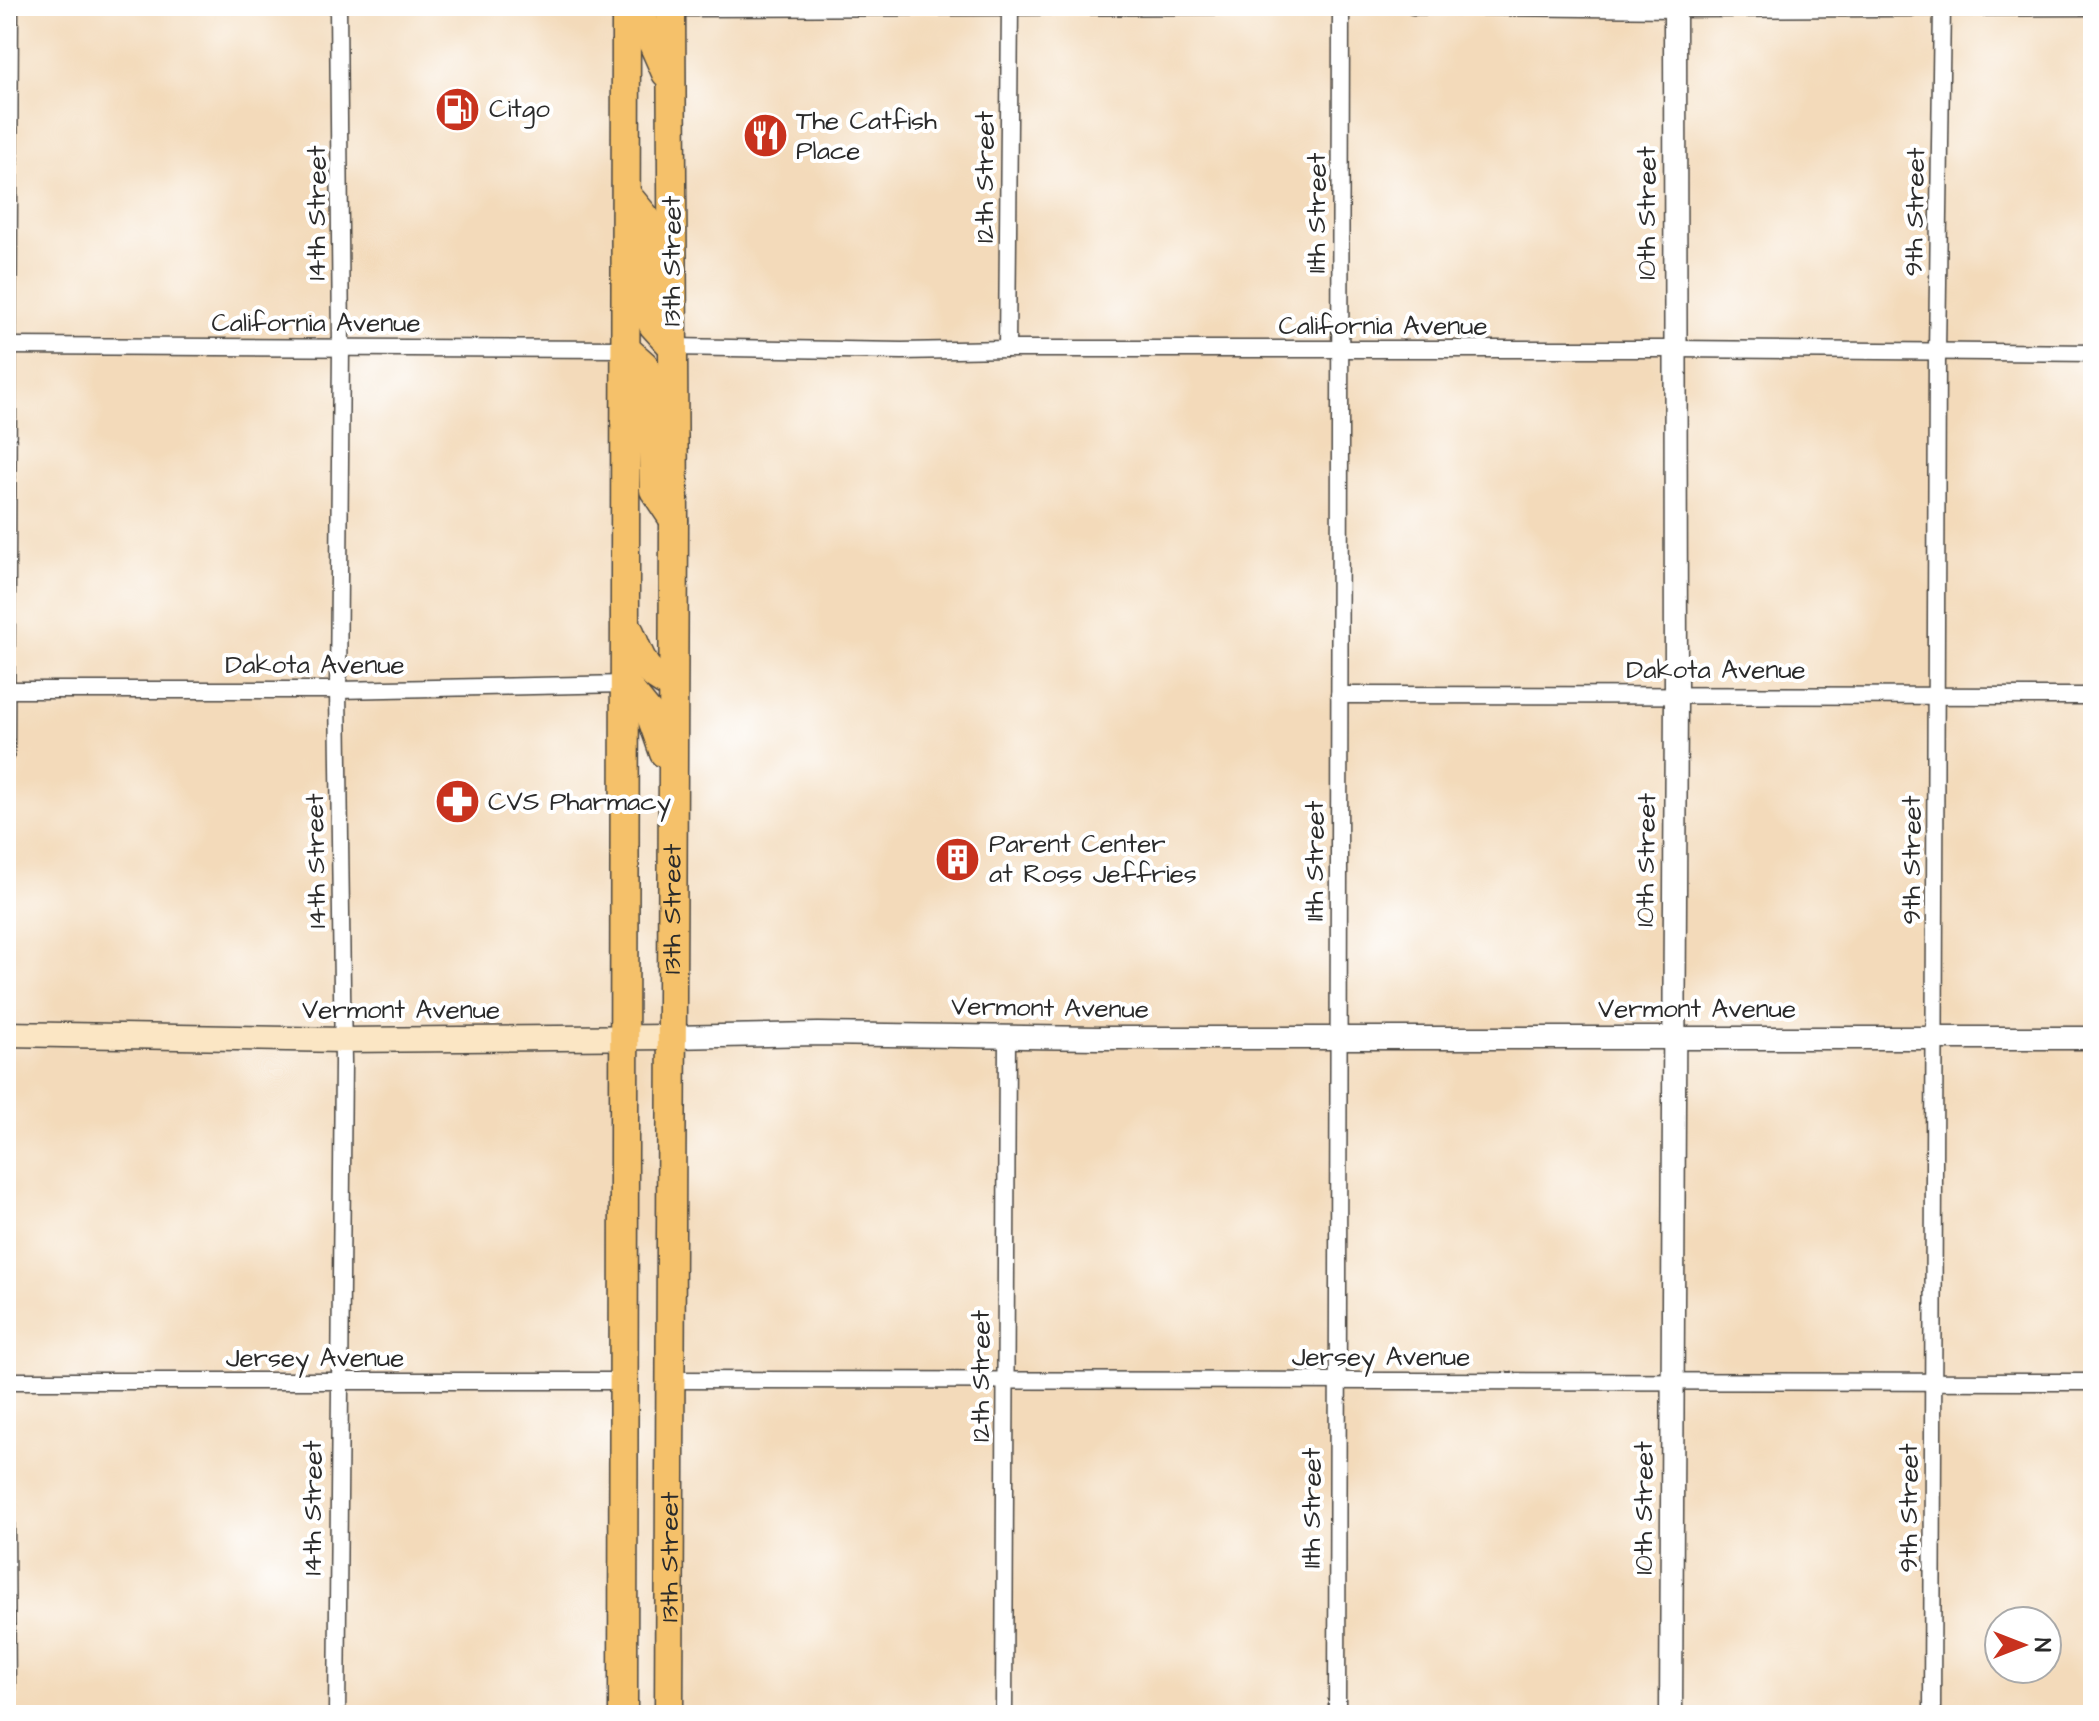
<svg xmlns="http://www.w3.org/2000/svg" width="2099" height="1721" font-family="'Architects Daughter',sans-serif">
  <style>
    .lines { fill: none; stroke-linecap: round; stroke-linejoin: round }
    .minor-casing { stroke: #494540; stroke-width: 19 }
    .tertiary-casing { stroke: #494540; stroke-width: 25 }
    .secondary-casing { stroke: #494540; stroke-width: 27 }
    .trunk-casing { stroke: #494540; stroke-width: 31 }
    .minor { stroke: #fff; stroke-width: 16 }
    .tertiary { stroke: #fff; stroke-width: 22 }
    .secondary { stroke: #fbe6c4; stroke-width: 24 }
    .trunk { stroke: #f5c16b; stroke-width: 28 }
    .labels { text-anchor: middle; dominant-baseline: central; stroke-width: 8; stroke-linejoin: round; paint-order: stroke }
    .poi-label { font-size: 26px; fill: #2b2b2b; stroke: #fff; text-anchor: start }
    .street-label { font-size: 26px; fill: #2b2b2b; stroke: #fff }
  </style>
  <rect width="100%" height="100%" fill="#fff"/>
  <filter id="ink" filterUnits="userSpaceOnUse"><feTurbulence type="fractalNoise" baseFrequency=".0125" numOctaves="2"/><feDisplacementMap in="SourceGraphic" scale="16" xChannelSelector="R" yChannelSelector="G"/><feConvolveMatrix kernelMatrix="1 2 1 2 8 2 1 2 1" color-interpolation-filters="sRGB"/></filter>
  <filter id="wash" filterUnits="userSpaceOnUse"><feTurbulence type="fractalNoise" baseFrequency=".006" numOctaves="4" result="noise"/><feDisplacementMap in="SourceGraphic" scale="32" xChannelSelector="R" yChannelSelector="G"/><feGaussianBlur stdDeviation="1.8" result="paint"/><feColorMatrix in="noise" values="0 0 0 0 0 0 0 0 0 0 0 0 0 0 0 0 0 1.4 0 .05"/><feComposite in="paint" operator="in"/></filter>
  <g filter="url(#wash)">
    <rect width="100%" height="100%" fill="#f3daba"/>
  </g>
  <g filter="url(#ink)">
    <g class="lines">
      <defs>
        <g id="minor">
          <path d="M 1413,6 L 1675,9 L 2093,7"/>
          <path d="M 671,8 L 1228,6"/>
          <path d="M 6,346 L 626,349"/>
          <path d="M 673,347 L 902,351 L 1007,349 L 1675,349 L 2093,353"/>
          <path d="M 1007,349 L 1010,6"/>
          <path d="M 6,690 L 338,690 L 625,684"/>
          <path d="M 1339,695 L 2093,696"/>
          <path d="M 6,754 L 10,6"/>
          <path d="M 670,1380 L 2093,1382"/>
          <path d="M 6,1381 L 624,1381"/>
          <path d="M 6,1517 L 7,1715"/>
          <path d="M 337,1715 L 343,1062 L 338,690 L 341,347 L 338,6"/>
          <path d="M 1004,1715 L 1007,1036"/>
          <path d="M 1337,1715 L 1341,6"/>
          <path d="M 1932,1715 L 1937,352 L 1942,6"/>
        </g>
        <g id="tertiary">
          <path d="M 670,1037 L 818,1034 L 1098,1038 L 2093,1038"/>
          <path d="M 1671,1715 L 1676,694 L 1675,6"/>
        </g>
        <path id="secondary" d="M 6,1034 L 343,1040 L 670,1037"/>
        <g id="trunk">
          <path d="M 627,6 L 643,21 L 666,73"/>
          <path d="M 627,195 L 646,218 L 647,310 L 653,325 L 673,347"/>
          <path d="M 626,349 L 644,365 L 651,379 L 654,490 L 674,520"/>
          <path d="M 630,632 C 641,658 643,673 671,685"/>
          <path d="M 625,684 L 651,716 L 664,753"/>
          <path d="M 623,1715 L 626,6"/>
          <path id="s1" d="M 669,1715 L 674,520 L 671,6"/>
        </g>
      </defs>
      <!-- minor casing -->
      <use href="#minor" class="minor-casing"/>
      <!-- tertiary casing -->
      <use href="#tertiary" class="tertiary-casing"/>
      <!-- secondary casing -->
      <use href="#secondary" class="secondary-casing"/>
      <!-- trunk casing -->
      <use href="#trunk" class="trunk-casing"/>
      <!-- minor -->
      <use href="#minor" class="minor"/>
      <!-- tertiary -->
      <use href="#tertiary" class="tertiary"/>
      <!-- secondary -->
      <use href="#secondary" class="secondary"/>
      <!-- trunk -->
      <use href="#trunk" class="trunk"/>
    </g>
  </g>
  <!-- icons -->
  <defs>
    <symbol id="fuel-disc" viewBox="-11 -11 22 22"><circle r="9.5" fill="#c8321e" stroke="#fff"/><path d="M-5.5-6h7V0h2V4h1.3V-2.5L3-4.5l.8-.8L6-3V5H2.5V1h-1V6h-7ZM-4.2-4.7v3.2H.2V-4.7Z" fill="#fff"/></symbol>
    <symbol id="restaurant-disc" viewBox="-11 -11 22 22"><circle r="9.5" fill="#c8321e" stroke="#fff"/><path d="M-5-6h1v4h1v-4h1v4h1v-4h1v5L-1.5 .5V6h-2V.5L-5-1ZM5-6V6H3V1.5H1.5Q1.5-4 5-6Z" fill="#fff"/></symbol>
    <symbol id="pharmacy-disc" viewBox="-11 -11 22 22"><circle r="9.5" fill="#c8321e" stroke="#fff"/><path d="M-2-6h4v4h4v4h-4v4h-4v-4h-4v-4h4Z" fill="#fff"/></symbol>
    <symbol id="building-disc" viewBox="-11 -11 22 22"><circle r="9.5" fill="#c8321e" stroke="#fff"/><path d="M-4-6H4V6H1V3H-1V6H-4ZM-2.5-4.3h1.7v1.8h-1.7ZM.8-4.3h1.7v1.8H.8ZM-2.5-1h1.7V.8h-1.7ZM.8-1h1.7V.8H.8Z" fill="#fff"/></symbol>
  </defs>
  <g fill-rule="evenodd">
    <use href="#fuel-disc" x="432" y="84" width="51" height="51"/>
    <use href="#restaurant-disc" x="740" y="110" width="51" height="51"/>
    <use href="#pharmacy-disc" x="432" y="776" width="51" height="51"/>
    <use href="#building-disc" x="932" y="834" width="51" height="51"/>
  </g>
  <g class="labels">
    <!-- poi labels -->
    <g class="poi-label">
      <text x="489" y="109">Citgo</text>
      <text x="796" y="121">The Catfish<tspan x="796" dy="30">Place</tspan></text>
      <text x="488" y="802">CVS Pharmacy</text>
      <text x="989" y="844">Parent Center<tspan x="989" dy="30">at Ross Jeffries</tspan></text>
    </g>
    <!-- street labels -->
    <g class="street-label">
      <text transform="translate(985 177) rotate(-90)">12th Street</text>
      <text transform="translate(1915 212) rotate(-89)">9th Street</text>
      <text transform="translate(317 213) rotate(-90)">14th Street</text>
      <text transform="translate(1317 213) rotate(-90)">11th Street</text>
      <text transform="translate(1647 213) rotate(-90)">10th Street</text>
      <text transform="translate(672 261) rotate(-90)">13th Street</text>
      <text x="316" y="323">California Avenue</text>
      <text x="1383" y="326">California Avenue</text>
      <text x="315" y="665">Dakota Avenue</text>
      <text x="1716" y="670">Dakota Avenue</text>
      <text transform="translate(1646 860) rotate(-89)">10th Street</text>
      <text transform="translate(1912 860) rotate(-90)">9th Street</text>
      <text transform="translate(316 861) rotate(-91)">14th Street</text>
      <text transform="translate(1315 861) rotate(-90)">11th Street</text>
      <text stroke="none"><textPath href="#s1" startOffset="806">13th Street</textPath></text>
      <text transform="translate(1050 1008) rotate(1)">Vermont Avenue</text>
      <text x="1697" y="1009">Vermont Avenue</text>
      <text x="401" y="1010">Vermont Avenue</text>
      <text x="1381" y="1357">Jersey Avenue</text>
      <text x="315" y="1358">Jersey Avenue</text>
      <text transform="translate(981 1376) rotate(-90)">12th Street</text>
      <text transform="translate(313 1508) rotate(-90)">14th Street</text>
      <text transform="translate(1312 1508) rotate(-90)">11th Street</text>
      <text transform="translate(1644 1508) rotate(-90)">10th Street</text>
      <text transform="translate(1909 1508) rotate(-90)">9th Street</text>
      <text stroke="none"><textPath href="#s1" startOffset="158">13th Street</textPath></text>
    </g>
  </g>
  <!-- margin -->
  <rect width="2099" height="1721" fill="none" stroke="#fff" stroke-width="32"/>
  <!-- north arrow -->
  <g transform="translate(2023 1645) rotate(90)"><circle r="38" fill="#ffffff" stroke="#aaaaaa" stroke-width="2"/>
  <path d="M0-6L14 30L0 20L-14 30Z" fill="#c8321e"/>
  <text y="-12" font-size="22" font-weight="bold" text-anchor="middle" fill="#2b2b2b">N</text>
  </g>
</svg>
